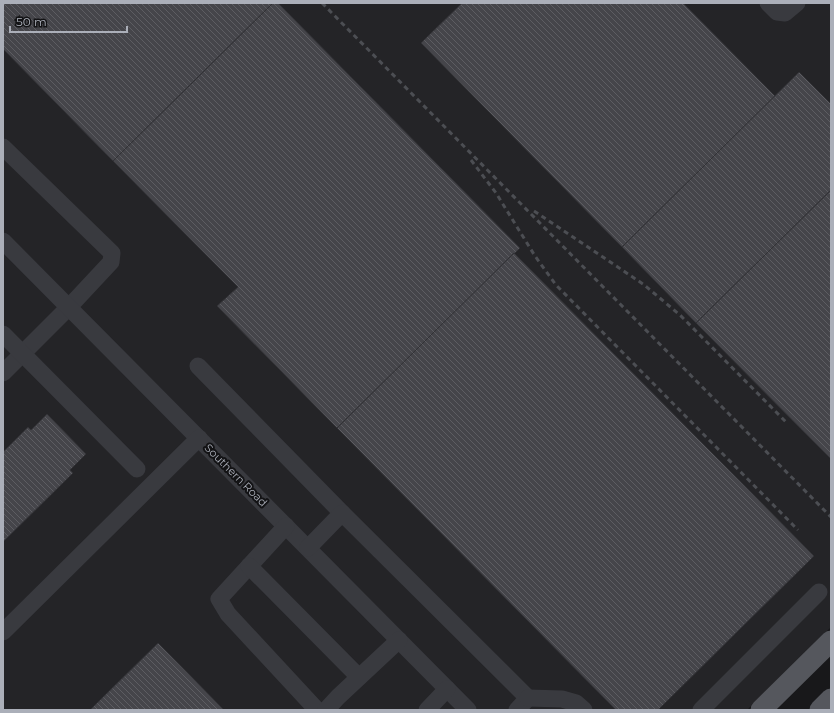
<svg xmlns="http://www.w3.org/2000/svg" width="834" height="713" font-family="Montserrat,sans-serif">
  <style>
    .built { fill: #242427 }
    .building { fill: url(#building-back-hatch); stroke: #323236 }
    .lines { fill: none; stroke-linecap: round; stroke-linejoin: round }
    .minor { stroke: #393a3f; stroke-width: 17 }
    .major { stroke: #55575d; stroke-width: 21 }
    .rail { stroke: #4c4e53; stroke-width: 3; stroke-dasharray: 5 4; stroke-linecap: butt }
    .labels { text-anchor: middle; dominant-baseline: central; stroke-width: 4; stroke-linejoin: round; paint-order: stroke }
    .street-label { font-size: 11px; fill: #abafb9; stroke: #131315 }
  </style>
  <defs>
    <pattern id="building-back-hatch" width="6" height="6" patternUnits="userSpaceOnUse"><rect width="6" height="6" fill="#45454a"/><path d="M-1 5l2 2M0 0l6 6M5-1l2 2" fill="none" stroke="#5d5d62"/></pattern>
  </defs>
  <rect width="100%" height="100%" fill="#18181a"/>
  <!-- built -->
  <path class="built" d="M 3,3 L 831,3 L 831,627 L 747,710 L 3,710 Z"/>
  <!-- building -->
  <g class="building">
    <path d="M 3,3 L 273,3 L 113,161 L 3,49 Z"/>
    <path d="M 273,3 L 278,3 L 520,248 L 337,428 L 217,306 L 238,287 L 113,161 Z"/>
    <path d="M 462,3 L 683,3 L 775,96 L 622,247 L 421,43 Z"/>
    <path d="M 799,72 L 831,104 L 831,190 L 696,323 L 622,247 Z"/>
    <path d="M 831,190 L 831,459 L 696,323 Z"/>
    <path d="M 514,253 L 814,556 L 658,710 L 616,710 L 337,428 Z"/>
    <path d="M 47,414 L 86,454 L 70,470 L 73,473 L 3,542 L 3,452 L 28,427 L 31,430 Z"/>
    <path d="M 158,643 L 224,710 L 90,710 Z"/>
  </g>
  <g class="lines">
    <!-- minor -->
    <g class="minor">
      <path d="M 768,3 L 777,12 L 785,13 L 797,3"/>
      <path d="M 3,147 L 112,253 L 111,262 L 69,307 L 3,373"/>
      <path d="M 3,241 L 468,710"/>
      <path d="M 3,334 L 137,469"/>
      <path d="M 198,366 L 342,513"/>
      <path d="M 286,526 L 219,599 L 228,614 L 317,710"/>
      <path d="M 308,548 L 342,513 L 528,698 L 517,710"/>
      <path d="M 249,566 L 359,677"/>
      <path d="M 3,632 L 199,438"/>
      <path d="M 528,698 L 562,699 L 576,703 L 584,710"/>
      <path d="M 326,710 L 338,697 L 399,640"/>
      <path d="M 427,710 L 447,689"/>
      <path d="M 701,710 L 819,592"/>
    </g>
    <!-- major -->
    <g class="major">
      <path d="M 761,710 L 831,641"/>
      <path d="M 820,710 L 831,699"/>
    </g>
    <!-- rail -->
    <g class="rail">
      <path d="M 322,3 L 831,517"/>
      <path d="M 471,160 L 496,193 L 535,256 L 556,285 L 798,530"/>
      <path d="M 534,211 L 643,284 L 680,315 L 786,422"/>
    </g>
  </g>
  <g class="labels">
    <!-- street labels -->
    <g class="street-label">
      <text transform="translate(236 475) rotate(45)">Southern Road</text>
    </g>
  </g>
  <!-- border -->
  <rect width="834" height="713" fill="none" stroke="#abafb9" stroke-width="8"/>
  <!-- scale -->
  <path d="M10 26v6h117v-6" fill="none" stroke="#abafb9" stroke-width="2"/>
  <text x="16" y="26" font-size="12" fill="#abafb9" stroke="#131315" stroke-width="3" paint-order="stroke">50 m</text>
</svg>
